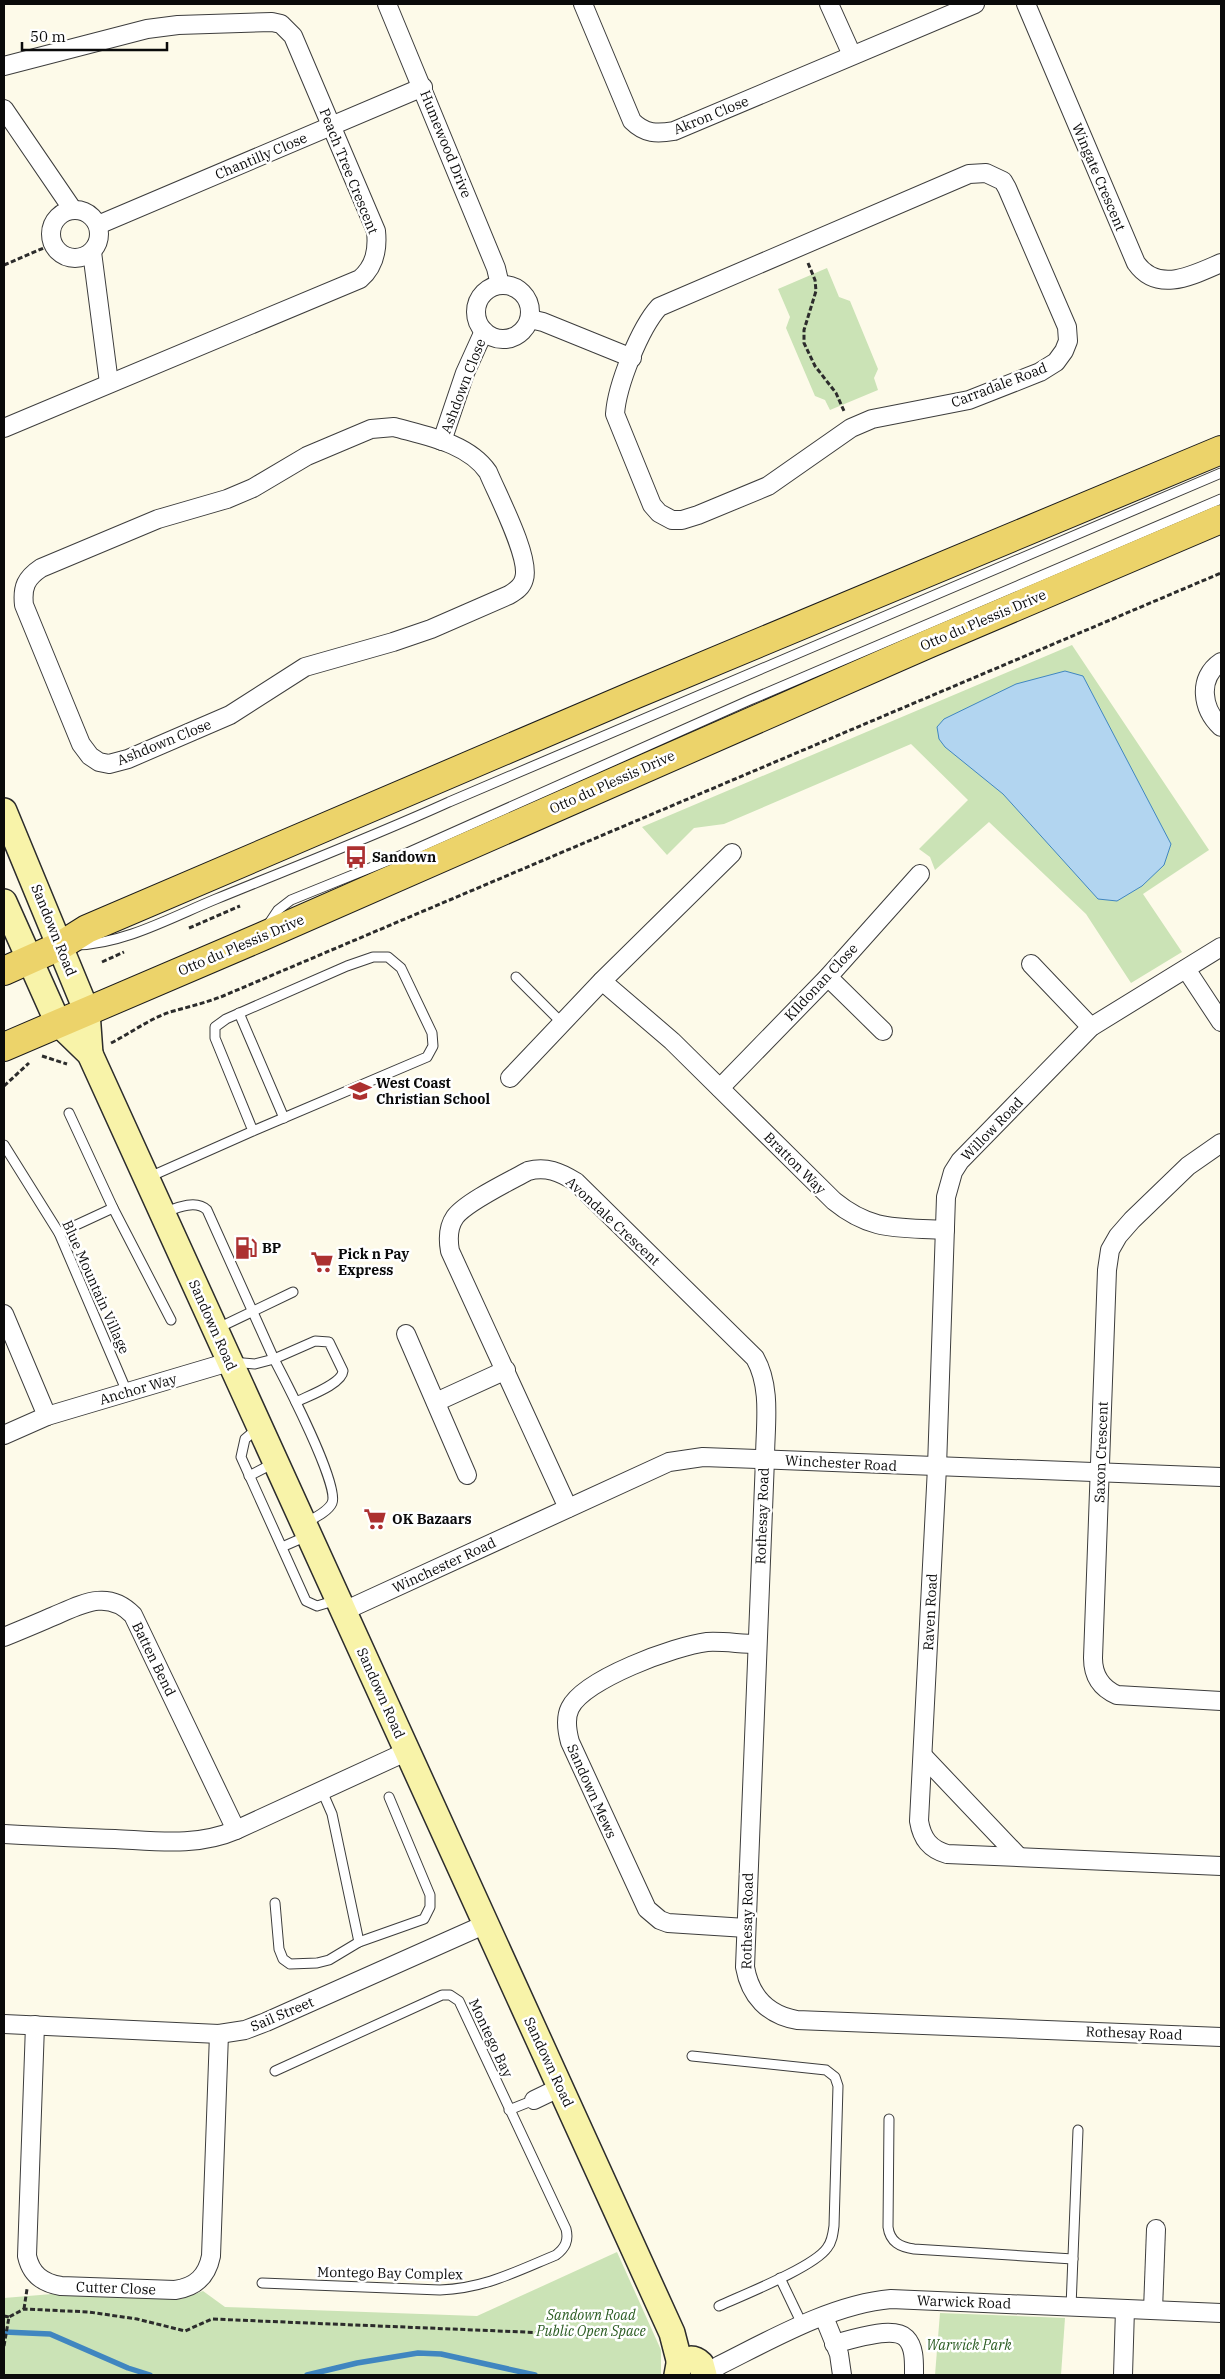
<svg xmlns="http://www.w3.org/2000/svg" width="1225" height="2379" font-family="'IBM Plex Serif',serif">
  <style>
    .green { fill: #cbe3b6 }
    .water { fill: #b2d5f0; stroke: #4086c0 }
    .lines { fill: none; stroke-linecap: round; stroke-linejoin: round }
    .stream { stroke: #4086c0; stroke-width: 5.5 }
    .lane-casing { stroke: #3d3d3d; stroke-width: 11 }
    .street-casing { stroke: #3d3d3d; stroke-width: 20 }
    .secondary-casing { stroke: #2c2c2c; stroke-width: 28 }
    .primary-casing { stroke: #1b1b1b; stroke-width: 30 }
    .path { stroke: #2c2c2c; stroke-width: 3; stroke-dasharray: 5 2.5; stroke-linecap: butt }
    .lane { stroke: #fff; stroke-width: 9 }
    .street { stroke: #fff; stroke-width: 18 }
    .secondary { stroke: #f8f3a9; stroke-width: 25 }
    .primary { stroke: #ecd36a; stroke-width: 28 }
    .labels { text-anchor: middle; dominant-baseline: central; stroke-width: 5; stroke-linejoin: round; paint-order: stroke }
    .street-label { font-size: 14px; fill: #0a0a0a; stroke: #fff }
    .poi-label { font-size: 14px; font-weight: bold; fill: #0a0a0a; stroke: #fff; text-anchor: start }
    .park-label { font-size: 14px; font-style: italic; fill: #2a5b21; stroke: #fff }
  </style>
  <rect width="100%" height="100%" fill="#fdfae9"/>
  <!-- green -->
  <g class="green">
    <path d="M 827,268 L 839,297 L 850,301 L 878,369 L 874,378 L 878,390 L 830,410 L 825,400 L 815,396 L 786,328 L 790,317 L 778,289 Z"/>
    <path d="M 1072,645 L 1209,850 L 1143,894 L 1182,952 L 1131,983 L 1086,914 L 989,822 L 935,870 L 930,857 L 919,849 L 968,800 L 911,744 L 724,824 L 694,828 L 667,855 L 642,827 Z"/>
    <path d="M 617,2252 L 661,2350 L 661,2375 L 4,2375 L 4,2298 L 52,2294 L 181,2299 L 203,2291 L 225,2307 L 477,2316 Z"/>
    <path d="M 940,2313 L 1065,2318 L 1061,2375 L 935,2375 Z"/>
  </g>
  <!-- water -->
  <path class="water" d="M 1065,671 L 1083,676 L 1171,844 L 1164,865 L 1142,886 L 1117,901 L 1098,899 L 1003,794 L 945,747 L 939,739 L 937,727 L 944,719 L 1016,684 Z"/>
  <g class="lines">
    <!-- stream -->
    <g class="stream">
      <path d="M 4,2332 L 50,2334 L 128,2368 L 150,2375"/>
      <path d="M 307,2375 L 357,2363 L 418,2353 L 441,2354 L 535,2375"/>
    </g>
    <defs>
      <g id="lane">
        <path d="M 268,925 L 278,910 L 291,900 L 407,853 L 750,700 L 1221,499"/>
        <path d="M 76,945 C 124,944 172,917 216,899 C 294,867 372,837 449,802 L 1221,473"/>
        <path d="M 516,977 L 562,1023"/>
        <path d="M 239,1013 L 284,1118"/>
        <path d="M 69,1113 L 113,1208 L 171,1320"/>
        <path d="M 4,1145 L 59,1233 L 127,1392"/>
        <path d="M 147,1178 L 253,1131 L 427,1057 L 433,1046 L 432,1033 L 401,968 L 388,957 L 373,957 L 347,966 L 226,1019 L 215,1027 L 215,1038 L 253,1131"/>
        <path d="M 163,1213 C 176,1208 196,1199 207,1210 L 274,1359 L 315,1341 L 329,1342 L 343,1371 C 342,1384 308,1396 296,1402"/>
        <path d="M 59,1233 L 113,1208"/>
        <path d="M 216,1329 L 293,1292"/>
        <path d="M 232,1362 L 255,1364 L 274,1359 C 285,1380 340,1486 332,1503 C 328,1512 312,1519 304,1524"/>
        <path d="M 258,1428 L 245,1439 L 241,1457 L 306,1601 L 317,1606 L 337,1600"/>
        <path d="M 249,1476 L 274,1463"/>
        <path d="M 282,1547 L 307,1536"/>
        <path d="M 322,1791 L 332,1814 L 359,1942"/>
        <path d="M 275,1903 L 279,1949 L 283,1959 L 290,1964 L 317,1963 L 329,1960 L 359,1942 L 424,1919 L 430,1907 L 430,1895 L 389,1797"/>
        <path d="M 692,2056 L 826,2070 L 835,2077 L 838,2086 L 834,2226 C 833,2234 832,2242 827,2248 C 814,2267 743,2295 719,2306"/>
        <path d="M 509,2110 L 534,2100"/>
        <path d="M 889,2119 L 888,2227 C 890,2242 900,2247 914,2249 L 1073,2259"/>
        <path d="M 780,2278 L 803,2326"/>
        <path d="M 262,2283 L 440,2290 C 485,2288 515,2272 556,2255 C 565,2248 569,2241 566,2229 L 459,2001 L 450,1995 L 442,1995 L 275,2071"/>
        <path d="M 1071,2307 L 1078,2130"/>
      </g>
      <g id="street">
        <path d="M 387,4 L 496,268 L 500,285"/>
        <path d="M 583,4 L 632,121 C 645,134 657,134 674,131 L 975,4"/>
        <path d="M 829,4 L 852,55"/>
        <path d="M 1026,4 L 1136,263 C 1158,294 1193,275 1221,263"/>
        <path d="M 4,66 L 147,29 L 178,25 L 272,22 L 281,24 L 293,36 L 376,231 C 378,250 375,266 360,279 L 4,428"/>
        <path d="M 4,109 L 73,210"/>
        <path d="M 986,173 L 1003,181 L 1007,188 L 1067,327 L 1068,341 L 1064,351 L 1056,362 L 1040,372 L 969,400 L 872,419 L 851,428 L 768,486 L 698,515 L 682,520 L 672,520 L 659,513 L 652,505 L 615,414 C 617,385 640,328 659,307 L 969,174 Z"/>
        <circle cx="75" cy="234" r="24"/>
        <path d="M 98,225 L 423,87"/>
        <path d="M 92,252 L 109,383"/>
        <circle cx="503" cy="312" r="27"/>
        <path d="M 530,319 L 543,322 L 632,358"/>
        <path d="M 394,427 C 426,436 468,443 488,472 C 497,494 531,558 524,579 C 522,587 516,591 509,595 L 431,629 L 393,642 L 305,667 L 230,715 L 128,759 L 109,764 L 99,762 L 90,756 L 81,744 L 24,605 C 22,587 26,578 41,568 L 158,519 L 227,499 L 253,488 L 307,456 L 371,429 Z"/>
        <path d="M 442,441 L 465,373 L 484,331"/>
        <path d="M 1221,662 C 1197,678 1202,709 1221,727"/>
        <path d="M 1221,947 L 1091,1027 L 960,1161 L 953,1172 L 946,1197 L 937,1467 L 919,1821 C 922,1839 930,1849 947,1854 L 1221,1866"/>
        <path d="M 1031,964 L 1091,1027"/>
        <path d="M 1186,969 L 1221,1022"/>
        <path d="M 828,977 L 883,1031"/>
        <path d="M 602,981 L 672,1041 L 834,1201 C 872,1232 898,1227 945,1230"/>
        <path d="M 510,1078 L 602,981 L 732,853"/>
        <path d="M 720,1088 L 828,977 L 920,874"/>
        <path d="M 1221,1143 L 1188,1166 L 1132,1220 L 1118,1236 L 1110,1250 L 1107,1270 L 1093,1658 C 1093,1676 1101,1688 1117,1695 L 1221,1701"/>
        <path d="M 4,1314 L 47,1416"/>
        <path d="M 406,1334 L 467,1475"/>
        <path d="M 436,1402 L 506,1370"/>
        <path d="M 4,1435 L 47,1416 L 229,1362"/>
        <path d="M 568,1508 L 450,1251 C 448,1240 448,1227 455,1217 C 466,1202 510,1181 528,1171 C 546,1166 560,1172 576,1182 L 755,1358 C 772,1388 765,1426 765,1459 L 745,1967 C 750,1996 768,2015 797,2020 L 1221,2037"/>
        <path d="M 344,1611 L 669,1462 L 703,1457 L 1221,1477"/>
        <path d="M 4,1637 C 21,1630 38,1623 54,1616 C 82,1604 108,1589 133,1615 L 236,1830"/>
        <path d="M 923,1756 L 1019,1857"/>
        <path d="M 4,1834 C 41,1836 78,1838 115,1839 C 156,1841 197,1847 236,1830 L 408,1751"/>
        <path d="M 746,1928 L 668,1923 L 660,1920 L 647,1909 L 570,1742 C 567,1731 565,1718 570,1708 C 584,1679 675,1646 707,1642 C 723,1641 741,1644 757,1644"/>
        <path d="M 4,2024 L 219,2034 L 245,2030 L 266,2022 L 486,1924"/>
        <path d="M 35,2025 L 27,2256 C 31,2274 42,2283 61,2286 L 175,2290 C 196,2287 207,2276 211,2256 L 219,2034"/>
        <path d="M 534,2100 L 561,2087"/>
        <path d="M 1153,2310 L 1156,2229"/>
        <path d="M 824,2317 L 839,2354 L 842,2375"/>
        <path d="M 834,2344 C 850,2340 893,2325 906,2338 C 915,2347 914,2363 914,2375"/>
        <path d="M 704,2375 L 720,2365 C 772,2339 833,2304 891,2299 L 1221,2313"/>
        <path d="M 1123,2375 L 1125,2309"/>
      </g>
      <g id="secondary">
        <path d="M 4,811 L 87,1012 L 90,1054"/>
        <path d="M 4,902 L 58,1023 L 90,1054 L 672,2333 L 680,2364"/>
        <path d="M 677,2375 L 679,2364 C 687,2358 694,2357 701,2364 L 704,2375"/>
      </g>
      <g id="primary">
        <path d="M 4,971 L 60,946 L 87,929 L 634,695 L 1221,450"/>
        <path d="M 4,1047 L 261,937 L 928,644 L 1221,519"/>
      </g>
    </defs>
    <!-- lane casing -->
    <use href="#lane" class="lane-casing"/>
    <!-- street casing -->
    <use href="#street" class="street-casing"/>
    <!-- secondary casing -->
    <use href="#secondary" class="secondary-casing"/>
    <!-- primary casing -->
    <use href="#primary" class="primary-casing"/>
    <!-- path -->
    <g class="path">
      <path d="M 808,263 L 815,280 L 816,291 L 804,330 L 804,343 L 815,366 L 836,393 L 844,411"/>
      <path d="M 4,265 L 53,244"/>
      <path d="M 189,928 L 240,906"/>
      <path d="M 102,962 L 124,952"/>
      <path d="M 111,1043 C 131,1033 149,1019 170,1012 C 188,1007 205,1003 223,996 L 1221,573"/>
      <path d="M 42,1056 L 67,1064"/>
      <path d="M 4,1086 L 29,1063"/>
      <path d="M 24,2309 L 27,2289"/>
      <path d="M 4,2316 L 9,2317"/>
      <path d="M 4,2346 L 9,2317 L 24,2309 L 89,2312 L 137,2319 L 185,2331 L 212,2319 L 619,2336"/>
    </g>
    <!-- lane -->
    <use href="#lane" class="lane"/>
    <!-- street -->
    <use href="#street" class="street"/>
    <!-- secondary -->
    <use href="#secondary" class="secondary"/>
    <!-- primary -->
    <use href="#primary" class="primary"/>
  </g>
  <!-- icons -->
  <defs>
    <symbol id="bus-bare" viewBox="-9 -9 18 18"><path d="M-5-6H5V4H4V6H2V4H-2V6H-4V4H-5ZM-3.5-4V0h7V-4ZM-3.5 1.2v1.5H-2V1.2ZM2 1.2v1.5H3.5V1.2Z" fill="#ac3030" stroke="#fff" stroke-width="2.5" paint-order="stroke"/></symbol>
    <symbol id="school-bare" viewBox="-9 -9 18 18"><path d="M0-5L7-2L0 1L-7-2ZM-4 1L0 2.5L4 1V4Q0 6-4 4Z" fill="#ac3030" stroke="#fff" stroke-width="2.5" paint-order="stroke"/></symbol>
    <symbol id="fuel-bare" viewBox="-9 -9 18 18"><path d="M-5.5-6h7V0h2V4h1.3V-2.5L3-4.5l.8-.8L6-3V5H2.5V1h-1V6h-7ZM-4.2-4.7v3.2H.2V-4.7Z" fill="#ac3030" stroke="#fff" stroke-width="2.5" paint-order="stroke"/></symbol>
    <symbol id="supermarket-bare" viewBox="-9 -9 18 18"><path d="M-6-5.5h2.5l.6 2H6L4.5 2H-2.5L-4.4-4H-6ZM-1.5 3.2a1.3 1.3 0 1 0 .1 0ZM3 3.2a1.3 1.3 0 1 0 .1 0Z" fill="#ac3030" stroke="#fff" stroke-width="2.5" paint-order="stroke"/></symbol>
  </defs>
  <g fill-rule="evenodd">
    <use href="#bus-bare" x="340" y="841" width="32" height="32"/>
    <use href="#school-bare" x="344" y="1075" width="32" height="32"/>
    <use href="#fuel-bare" x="230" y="1232" width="32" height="32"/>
    <use href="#supermarket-bare" x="306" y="1246" width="32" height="32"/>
    <use href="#supermarket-bare" x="359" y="1503" width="32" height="32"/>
  </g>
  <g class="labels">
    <!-- street labels -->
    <g class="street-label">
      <text transform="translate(711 115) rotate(-22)">Akron Close</text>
      <text transform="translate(446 144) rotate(68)">Humewood Drive</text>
      <text transform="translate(261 156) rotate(-23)">Chantilly Close</text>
      <text transform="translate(349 171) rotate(68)">Peach Tree Crescent</text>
      <text transform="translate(1099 177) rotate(67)">Wingate Crescent</text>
      <text transform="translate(999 385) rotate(-21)">Carradale Road</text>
      <text transform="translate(463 386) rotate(-69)">Ashdown Close</text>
      <text transform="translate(983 620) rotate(-23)">Otto du Plessis Drive</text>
      <text transform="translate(164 742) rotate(-22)">Ashdown Close</text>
      <text transform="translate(612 782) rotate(-24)">Otto du Plessis Drive</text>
      <text transform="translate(54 930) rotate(68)">Sandown Road</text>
      <text transform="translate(241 945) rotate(-23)">Otto du Plessis Drive</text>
      <text transform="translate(821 982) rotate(-47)">KIldonan Close</text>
      <text transform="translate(992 1129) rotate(-46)">Willow Road</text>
      <text transform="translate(795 1163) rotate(45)">Bratton Way</text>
      <text transform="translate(613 1221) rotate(43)">Avondale Crescent</text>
      <text transform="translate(96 1287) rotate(66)">Blue Mountain Village</text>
      <text transform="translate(213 1325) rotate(66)">Sandown Road</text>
      <text transform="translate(138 1389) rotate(-16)">Anchor Way</text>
      <text transform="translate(1101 1452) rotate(-88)">Saxon Crescent</text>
      <text transform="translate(841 1463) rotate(3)">Winchester Road</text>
      <text transform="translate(762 1516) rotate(-88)">Rothesay Road</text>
      <text transform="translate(444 1565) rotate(-25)">Winchester Road</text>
      <text transform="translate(930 1612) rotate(-87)">Raven Road</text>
      <text transform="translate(154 1659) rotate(64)">Batten Bend</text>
      <text transform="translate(381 1693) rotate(66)">Sandown Road</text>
      <text transform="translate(592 1791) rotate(66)">Sandown Mews</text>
      <text transform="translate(747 1921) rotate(-89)">Rothesay Road</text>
      <text transform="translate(282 2014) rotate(-23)">Sail Street</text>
      <text transform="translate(1134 2033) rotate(2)">Rothesay Road</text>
      <text transform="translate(491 2038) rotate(65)">Montego Bay</text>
      <text transform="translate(549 2062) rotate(65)">Sandown Road</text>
      <text transform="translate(390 2273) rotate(1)">Montego Bay Complex</text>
      <text transform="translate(116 2288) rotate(2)">Cutter Close</text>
      <text transform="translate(964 2302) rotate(2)">Warwick Road</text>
    </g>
    <!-- poi labels -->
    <g class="poi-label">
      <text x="372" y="857">Sandown</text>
      <text x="376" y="1083">West Coast<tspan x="376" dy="16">Christian School</tspan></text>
      <text x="262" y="1248">BP</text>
      <text x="338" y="1254">Pick n Pay<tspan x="338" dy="16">Express</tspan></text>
      <text x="392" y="1519">OK Bazaars</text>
    </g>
    <!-- park labels -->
    <g class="park-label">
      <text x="591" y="2315">Sandown Road<tspan x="591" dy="16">Public Open Space</tspan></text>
      <text x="969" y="2345">Warwick Park</text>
    </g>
  </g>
  <!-- border -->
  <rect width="1225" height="2379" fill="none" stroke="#0a0a0a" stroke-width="10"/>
  <!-- scale -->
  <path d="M22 42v8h145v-8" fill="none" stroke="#0a0a0a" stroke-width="2.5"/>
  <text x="30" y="42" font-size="15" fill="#0a0a0a" stroke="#ffffff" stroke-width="4" paint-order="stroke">50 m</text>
</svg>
